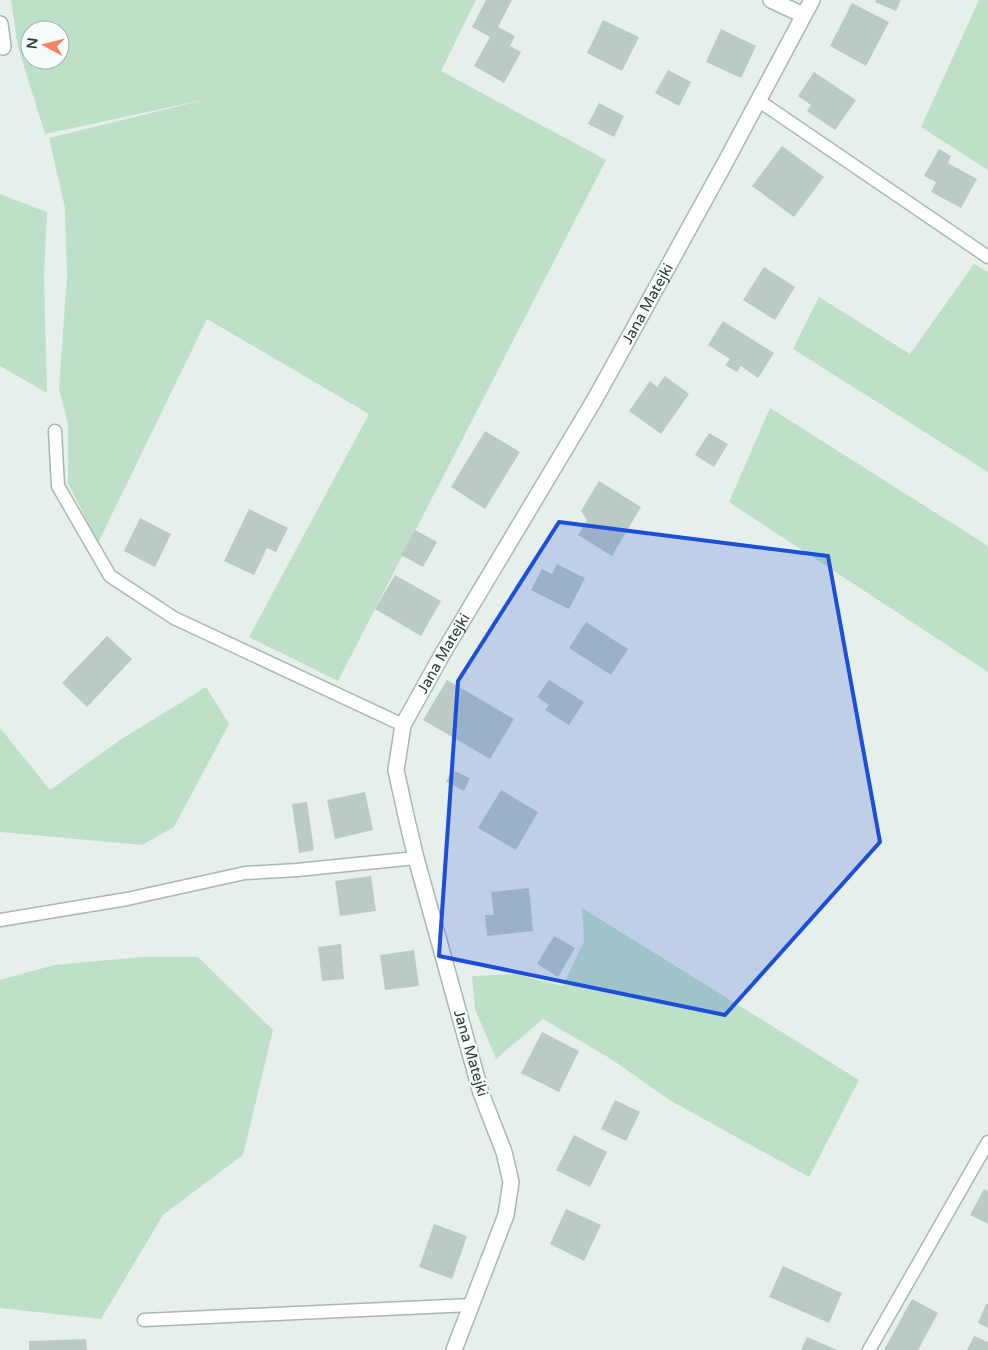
<svg xmlns="http://www.w3.org/2000/svg" width="988" height="1350" font-family="'Varela Round',sans-serif">
  <style>
    .green { fill: #bfe0c8; fill-rule: evenodd }
    .building { fill: #bbcac4 }
    .lines { fill: none; stroke-linecap: round; stroke-linejoin: round }
    .service-casing { stroke: #a8b8b2; stroke-width: 15 }
    .minor-casing { stroke: #a8b8b2; stroke-width: 18 }
    .service { stroke: #fff; stroke-width: 12 }
    .minor { stroke: #fff; stroke-width: 15 }
    .marked { fill: #1d4ed8; fill-opacity: 0.2; stroke: #1d4ed8; stroke-width: 4; stroke-linejoin: round }
    .labels { text-anchor: middle; dominant-baseline: central; stroke-width: 4.5; stroke-linejoin: round; paint-order: stroke }
    .street-label { font-size: 15px; fill: #24423a; stroke: #f7fbf9 }
  </style>
  <rect width="100%" height="100%" fill="#e6efeb"/>
  <!-- green -->
  <g class="green">
    <path d="M 11,0 L 476,0 L 441,71 L 606,160 L 338,681 L 249,637 L 369,414 L 207,319 L 98,543 L 68,483 L 68,424 L 59,388 L 67,278 L 65,208 L 49,138 L 208,99 L 45,134 L 18,47 ZM 30,30 L 60,30 L 60,60 L 30,60 Z"/>
    <path d="M 979,0 L 988,0 L 988,170 L 921,127 Z"/>
    <path d="M 0,194 L 47,212 L 44,277 L 47,393 L 0,366 Z"/>
    <path d="M 974,264 L 988,272 L 988,472 L 793,349 L 819,297 L 910,354 Z"/>
    <path d="M 770,408 L 988,546 L 988,672 L 729,502 Z"/>
    <path d="M 206,687 L 229,724 L 174,827 L 142,845 L 0,832 L 0,728 L 50,790 L 120,740 Z"/>
    <path d="M 582,908 L 859,1080 L 809,1177 L 671,1101 L 611,1059 L 543,1019 L 496,1059 L 475,1009 L 472,976 L 515,974 L 563,986 L 584,941 Z"/>
    <path d="M 142,957 L 198,957 L 273,1030 L 243,1155 L 163,1215 L 101,1319 L 0,1308 L 0,980 L 54,965 Z"/>
  </g>
  <!-- building -->
  <g class="building">
    <path d="M 486,0 L 512,0 L 498,27 L 515,36 L 510,46 L 521,52 L 504,83 L 474,66 L 490,37 L 472,27 Z"/>
    <path d="M 876,0 L 901,0 L 896,11 L 875,2 Z"/>
    <path d="M 852,3 L 889,22 L 866,66 L 830,46 Z"/>
    <path d="M 603,20 L 639,37 L 622,71 L 587,53 Z"/>
    <path d="M 721,29 L 756,46 L 741,78 L 706,62 Z"/>
    <path d="M 668,70 L 691,82 L 679,106 L 655,93 Z"/>
    <path d="M 814,72 L 856,100 L 835,130 L 807,111 L 811,105 L 798,96 Z"/>
    <path d="M 599,103 L 624,116 L 614,137 L 588,124 Z"/>
    <path d="M 782,146 L 824,177 L 794,217 L 752,186 Z"/>
    <path d="M 939,149 L 951,156 L 948,163 L 977,179 L 961,208 L 931,192 L 936,182 L 924,176 Z"/>
    <path d="M 764,267 L 795,287 L 775,320 L 743,300 Z"/>
    <path d="M 723,321 L 774,353 L 758,378 L 741,366 L 737,372 L 725,365 L 730,359 L 708,345 Z"/>
    <path d="M 665,376 L 689,394 L 661,434 L 629,411 L 650,381 L 657,387 Z"/>
    <path d="M 485,431 L 520,452 L 485,509 L 451,487 Z"/>
    <path d="M 709,433 L 728,444 L 714,467 L 695,455 Z"/>
    <path d="M 599,481 L 641,507 L 612,556 L 578,535 L 587,520 L 581,511 Z"/>
    <path d="M 249,509 L 288,528 L 276,552 L 267,548 L 254,575 L 224,561 Z"/>
    <path d="M 140,518 L 171,534 L 155,567 L 124,551 Z"/>
    <path d="M 415,530 L 437,542 L 423,567 L 401,555 Z"/>
    <path d="M 557,564 L 585,578 L 569,609 L 531,590 L 542,569 L 552,574 Z"/>
    <path d="M 395,575 L 441,601 L 421,636 L 375,609 Z"/>
    <path d="M 586,622 L 628,649 L 611,675 L 569,648 Z"/>
    <path d="M 107,636 L 132,659 L 87,707 L 62,683 Z"/>
    <path d="M 447,680 L 514,719 L 490,759 L 423,720 Z"/>
    <path d="M 549,680 L 584,702 L 569,725 L 545,710 L 549,705 L 537,697 Z"/>
    <path d="M 452,770 L 470,778 L 464,791 L 446,782 Z"/>
    <path d="M 501,790 L 538,812 L 516,850 L 478,828 Z"/>
    <path d="M 365,792 L 373,830 L 335,839 L 327,800 Z"/>
    <path d="M 307,802 L 314,850 L 299,853 L 292,804 Z"/>
    <path d="M 371,876 L 376,911 L 340,916 L 335,881 Z"/>
    <path d="M 529,888 L 533,931 L 487,936 L 485,915 L 494,915 L 491,892 Z"/>
    <path d="M 554,936 L 575,948 L 558,977 L 537,964 Z"/>
    <path d="M 341,944 L 344,979 L 322,981 L 318,947 Z"/>
    <path d="M 414,950 L 419,986 L 385,990 L 380,955 Z"/>
    <path d="M 542,1032 L 579,1051 L 559,1092 L 521,1073 Z"/>
    <path d="M 615,1100 L 640,1112 L 626,1141 L 601,1129 Z"/>
    <path d="M 574,1135 L 607,1152 L 590,1187 L 556,1170 Z"/>
    <path d="M 984,1189 L 988,1191 L 988,1224 L 970,1215 Z"/>
    <path d="M 566,1209 L 601,1225 L 584,1261 L 550,1244 Z"/>
    <path d="M 434,1224 L 467,1236 L 452,1279 L 419,1267 Z"/>
    <path d="M 783,1266 L 842,1293 L 829,1323 L 769,1297 Z"/>
    <path d="M 912,1299 L 938,1313 L 918,1350 L 884,1350 Z"/>
    <path d="M 986,1304 L 988,1304 L 988,1328 L 978,1323 Z"/>
    <path d="M 974,1336 L 988,1342 L 988,1350 L 967,1350 Z"/>
    <path d="M 807,1337 L 837,1350 L 801,1350 Z"/>
    <path d="M 86,1339 L 87,1350 L 29,1350 L 29,1341 Z"/>
  </g>
  <g class="lines">
    <defs>
      <g id="service">
        <path d="M 759,101 L 988,257"/>
        <path d="M 55,431 L 58,486 L 110,576 L 174,618 L 403,725"/>
        <path d="M 0,920 L 127,899 L 245,873 L 297,870 L 416,858"/>
        <path d="M 144,1320 L 471,1305"/>
        <path d="M 869,1350 L 988,1142"/>
      </g>
      <g id="minor">
        <path d="M 771,0 L 803,15"/>
        <path d="M 0,24 L 3,47"/>
        <path id="s1" d="M 454,1350 L 506,1215 L 511,1182 L 504,1152 L 481,1093 L 416,858 L 406,816 L 396,770 L 403,725 L 443,653 L 595,399 L 725,163 L 812,0"/>
      </g>
    </defs>
    <!-- service casing -->
    <use href="#service" class="service-casing"/>
    <!-- minor casing -->
    <use href="#minor" class="minor-casing"/>
    <!-- service -->
    <use href="#service" class="service"/>
    <!-- minor -->
    <use href="#minor" class="minor"/>
  </g>
  <!-- marked area -->
  <path class="marked" d="M 559,522 L 828,556 L 880,842 L 725,1015 L 439,956 L 458,681 Z"/>
  <g class="labels">
    <!-- street labels -->
    <g class="street-label">
      <text stroke="none"><textPath href="#s1" startOffset="1139">Jana Matejki</textPath></text>
      <text stroke="none"><textPath href="#s1" startOffset="734">Jana Matejki</textPath></text>
      <text transform="translate(471 1053) rotate(74)">Jana Matejki</text>
    </g>
  </g>
  <!-- north arrow -->
  <g transform="translate(45 45) rotate(277)"><circle r="24" fill="#f7fbf9" stroke="#a3b1ad"/>
  <path d="M0-4L9 19L0 12L-9 19Z" fill="#f4845f"/>
  <text y="-8" font-size="14" font-weight="bold" text-anchor="middle" fill="#24423a">N</text>
  </g>
</svg>
